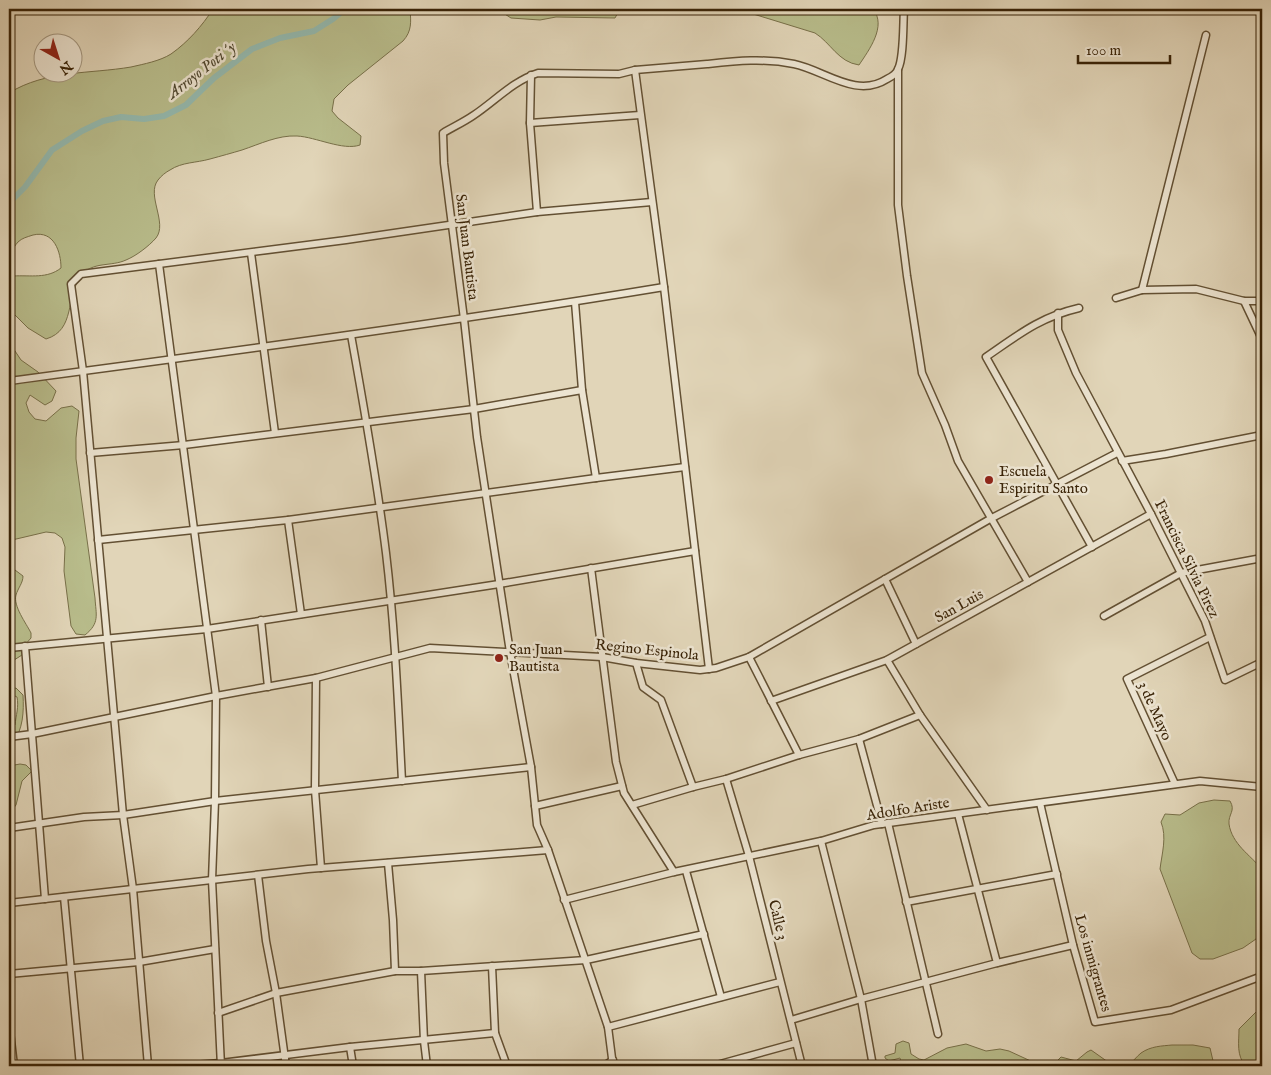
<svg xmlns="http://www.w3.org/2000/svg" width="1271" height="1075" font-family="'IM FELL English',serif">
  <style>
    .green { fill: #b8bc8b; stroke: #787049 }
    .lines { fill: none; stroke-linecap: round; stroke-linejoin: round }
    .canal { stroke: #94b9ae; stroke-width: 6 }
    .street-casing { stroke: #635033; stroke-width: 9 }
    .street { stroke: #ece4d1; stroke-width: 6 }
    .poi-dot { fill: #8f2418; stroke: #ece4d1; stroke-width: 2 }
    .labels { text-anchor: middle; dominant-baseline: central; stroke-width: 5; stroke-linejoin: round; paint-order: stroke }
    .street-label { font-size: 15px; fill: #392307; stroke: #ece4d1 }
    .poi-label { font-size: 15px; fill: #392307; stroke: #ece4d1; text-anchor: start }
    .water-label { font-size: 16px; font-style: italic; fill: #504831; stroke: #ece4d1 }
  </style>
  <rect width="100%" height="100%" fill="#e1d5b8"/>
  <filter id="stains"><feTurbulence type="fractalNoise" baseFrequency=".004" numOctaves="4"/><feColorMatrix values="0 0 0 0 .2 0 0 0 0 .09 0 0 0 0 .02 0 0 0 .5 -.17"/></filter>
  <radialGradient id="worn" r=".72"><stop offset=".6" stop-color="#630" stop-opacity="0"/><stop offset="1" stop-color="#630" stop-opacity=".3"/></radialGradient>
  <!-- green -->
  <g class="green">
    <path d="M 213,9 L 410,9 C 411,22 412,31 403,41 L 348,85 L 334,99 L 332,111 L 338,118 L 361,136 L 360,145 C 343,151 316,137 297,136 C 278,135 260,144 242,150 C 232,153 221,156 210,159 C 196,163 182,162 170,170 C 166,172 161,176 158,180 C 146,195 168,223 156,238 C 149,246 136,256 126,260 C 111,267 92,261 81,276 C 65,297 76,330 46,339 L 28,328 L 14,314 L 9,284 L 13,276 C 31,275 47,279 61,268 C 61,252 54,230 33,235 C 27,237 22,238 18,242 C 15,245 12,251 9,255 L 9,93 C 46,70 90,74 131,67 C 144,64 160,61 171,54 C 188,42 202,26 213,9 Z"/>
    <path d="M 497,9 L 620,9 L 615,18 L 556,17 L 540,20 L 511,18 Z"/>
    <path d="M 741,9 L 873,9 C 887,26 869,50 859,65 C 838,62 831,43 815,33 L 750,13 Z"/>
    <path d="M 9,342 L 21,360 L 38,372 L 56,391 L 52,401 L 45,405 L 30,395 L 26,403 L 29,412 L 35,419 L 46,421 L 61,408 L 72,406 L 79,411 L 76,438 L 76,459 L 95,598 C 96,615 100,623 85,635 L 76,634 L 71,626 L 64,571 L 65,547 L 62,538 L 55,533 L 46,532 L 12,540 L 9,551 Z"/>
    <path d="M 9,559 L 11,567 L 23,576 C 23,583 18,588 16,595 C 13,606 26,623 31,633 L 31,638 L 24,646 L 22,655 L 11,662 L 9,671 Z"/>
    <path d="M 16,688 L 23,695 C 24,712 23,729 13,743 L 9,745 L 9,730 L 15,725 C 16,715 19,707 17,697 L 9,693 L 11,689 Z"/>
    <path d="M 20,764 L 26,765 L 32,771 L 22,781 L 16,805 L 9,814 L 9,766 Z"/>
    <path d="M 1214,800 L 1230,801 C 1236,811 1228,814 1229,824 C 1232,844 1250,855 1262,869 L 1262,929 L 1256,939 L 1243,948 L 1213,959 L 1200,959 L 1192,953 L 1160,869 C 1162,853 1167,837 1161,822 L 1165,814 L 1180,815 L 1199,803 Z"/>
    <path d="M 1262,1006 L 1262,1061 L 1260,1066 L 1246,1066 C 1236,1056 1239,1042 1239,1029 Z"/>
    <path d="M 903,1041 L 909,1043 L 911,1054 L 919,1059 L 924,1060 L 947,1048 L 966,1044 L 986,1051 L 1000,1049 L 1009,1051 L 1035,1063 L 1047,1066 L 895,1066 L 901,1063 L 900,1058 L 889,1061 L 885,1058 L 885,1056 L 895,1053 L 896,1044 Z"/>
    <path d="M 1172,1045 L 1193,1045 L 1210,1048 L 1214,1065 L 1127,1066 C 1133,1062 1136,1057 1141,1053 C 1151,1046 1162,1046 1172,1045 Z"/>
    <path d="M 1091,1050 L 1108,1062 L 1124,1066 L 1048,1066 L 1056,1062 L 1061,1057 L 1076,1061 L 1087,1052 Z"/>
  </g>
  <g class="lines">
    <!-- canal -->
    <path class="canal" d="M 9,203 L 25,187 L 52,150 L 82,131 L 103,121 L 121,117 L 144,119 L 164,116 L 186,105 L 214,78 L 252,49 L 280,38 L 314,31 L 333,19 L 345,9"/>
    <defs>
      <g id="street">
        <path d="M 635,70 L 664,287 L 709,669"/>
        <path d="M 898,70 L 898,205 L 907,276 L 922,373 L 945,425 L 958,461 L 1028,582"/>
        <path d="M 531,75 L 530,123 L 537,212"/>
        <path d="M 530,123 L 640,115"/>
        <path d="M 251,253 L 275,433"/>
        <path d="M 159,264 L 216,696 L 215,801 L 212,880 L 221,1066"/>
        <path d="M 1142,290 L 1206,35"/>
        <path d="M 1116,298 L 1142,290 L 1196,289 L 1244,301"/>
        <path d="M 1262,301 L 1244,301 L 1262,339"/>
        <path d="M 575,302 L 582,390 L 596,478"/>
        <path d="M 1079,308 C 1040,317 1018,335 986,357 L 1092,547"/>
        <path d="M 1058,313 L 1058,330 L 1076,373 L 1151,514 L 1205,621 L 1225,680 L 1262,662"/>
        <path d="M 351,335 C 364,407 377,480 386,553 C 395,628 398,705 402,781"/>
        <path d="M 9,381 C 227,352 446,323 664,287"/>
        <path d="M 90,453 L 184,445 L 474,409 L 582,390"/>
        <path d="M 1122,461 L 1166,454 L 1262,435"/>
        <path d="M 288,520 L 301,614"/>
        <path d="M 98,540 L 288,520 L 596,478 L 685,467"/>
        <path d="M 591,568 L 616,762 L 624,793 L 674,872"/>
        <path d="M 885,579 L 916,644"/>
        <path d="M 1104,616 L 1181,573 L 1262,558"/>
        <path d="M 261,620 L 268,687"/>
        <path d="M 25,646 L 45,899"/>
        <path d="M 9,648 L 207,629 L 499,584 L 695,551"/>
        <path d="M 749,657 L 799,755"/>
        <path d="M 887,660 L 920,715 L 987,810"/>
        <path d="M 636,663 L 643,687 L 661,700 L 693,787"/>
        <path d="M 316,678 L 315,790 L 321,868"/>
        <path d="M 771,701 L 887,660 L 1151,514"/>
        <path d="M 9,737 L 32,734 L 216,696 L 316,678 L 430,648 L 602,657 L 636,663 L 700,670 L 716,668 L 749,657 L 990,519 L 1117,453"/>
        <path d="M 859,739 L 882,824"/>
        <path d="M 726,779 L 749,856 L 802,1066"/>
        <path d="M 1175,784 L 1127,679 L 1210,637"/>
        <path d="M 1040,803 L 1073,945 L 1095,1022 L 1171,1010 L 1262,976"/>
        <path d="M 632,805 L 693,787 L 726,779 L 799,755 L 859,739 L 920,715"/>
        <path d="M 535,806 L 622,786"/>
        <path d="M 888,823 L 938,1034"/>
        <path d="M 9,828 L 84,817 L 123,815 L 215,801 L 531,767"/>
        <path d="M 821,841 L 861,999 L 873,1066"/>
        <path d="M 388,863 L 393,920 L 395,971"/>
        <path d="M 686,871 L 721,997"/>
        <path d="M 258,875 L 266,941 L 276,993 L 286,1066"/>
        <path d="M 64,897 L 80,1066"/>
        <path d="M 564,900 L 674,872 L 821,841 L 874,825 L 1200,781 L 1262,787"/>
        <path d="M 906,902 L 1057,874"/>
        <path d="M 9,903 L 308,869 L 548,850"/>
        <path d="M 997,963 L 1073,945"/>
        <path d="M 492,966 L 495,1033 L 507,1066"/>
        <path d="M 421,971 L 424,1041 L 427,1066"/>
        <path d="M 9,974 L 139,962 L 215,949"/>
        <path d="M 218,1013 L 276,993 L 395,971 L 421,971 L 586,960 L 704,934"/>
        <path d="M 791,1020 L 861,999 L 997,963 L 958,814"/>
        <path d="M 9,1023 L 14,1066"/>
        <path d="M 608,1027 L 780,982"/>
        <path d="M 350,1047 L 353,1066"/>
        <path d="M 148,1066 L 133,889 L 123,815 L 83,371 L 71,284 L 81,274 L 346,240 L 537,212 L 652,202"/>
        <path d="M 180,1066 L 221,1063 L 350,1047 L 495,1033"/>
        <path d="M 604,1066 L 613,1060"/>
        <path d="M 613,1066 L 608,1027 L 548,850 L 537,825 L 531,767 L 510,652 L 477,437 L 464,319 L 444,163 L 443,133 C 453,127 464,122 474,115 C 495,101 513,81 538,73 L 619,74 L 635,70 C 659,68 683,66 707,64 C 736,61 764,58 794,64 C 824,70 856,99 887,79 C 891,77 897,73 898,69 C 904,58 903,23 904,9"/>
        <path d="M 713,1066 L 796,1043"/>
      </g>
    </defs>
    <!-- street casing -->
    <use href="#street" class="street-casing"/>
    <!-- street -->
    <use href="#street" class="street"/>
  </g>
  <!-- markers -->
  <g class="poi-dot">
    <circle cx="989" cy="480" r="5"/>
    <circle cx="499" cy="658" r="5"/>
  </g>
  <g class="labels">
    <!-- street labels -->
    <g class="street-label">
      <text transform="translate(467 247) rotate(83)">San Juan Bautista</text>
      <text transform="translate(1187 559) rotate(64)">Francisca Silvia Pirez</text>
      <text transform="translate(959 606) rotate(-29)">San Luis</text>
      <text transform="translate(647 650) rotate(6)">Regino Espinola</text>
      <text transform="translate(1155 711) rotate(66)">3 de Mayo</text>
      <text transform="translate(908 809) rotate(-9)">Adolfo Ariste</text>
      <text transform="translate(778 920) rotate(76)">Calle 3</text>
      <text transform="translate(1093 963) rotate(74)">Los inmigrantes</text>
    </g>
    <!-- poi labels -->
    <g class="poi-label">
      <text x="999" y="471">Escuela<tspan x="999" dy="17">Espiritu Santo</tspan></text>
      <text x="509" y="649">San Juan<tspan x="509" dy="17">Bautista</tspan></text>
    </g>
    <!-- water labels -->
    <g class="water-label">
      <text transform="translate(202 71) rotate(-38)">Arroyo Poti´y</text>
    </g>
  </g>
  <!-- margin -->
  <rect width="1271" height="1075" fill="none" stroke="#e1d5b8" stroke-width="30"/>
  <rect x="10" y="10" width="1251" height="1055" fill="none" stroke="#392307" stroke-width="2.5"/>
  <rect x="15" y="15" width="1241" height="1045" fill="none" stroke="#392307"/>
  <!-- north arrow -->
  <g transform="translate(58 58) rotate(141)"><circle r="24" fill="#ece4d1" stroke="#a49780"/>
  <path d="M0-4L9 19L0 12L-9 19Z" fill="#8f2418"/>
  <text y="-8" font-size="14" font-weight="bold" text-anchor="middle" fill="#392307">N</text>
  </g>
  <!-- scale -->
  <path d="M1078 55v8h92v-8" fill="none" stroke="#392307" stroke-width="2.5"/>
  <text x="1086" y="55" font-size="15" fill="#392307" stroke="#ece4d1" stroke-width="4" paint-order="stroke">100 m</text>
  <rect width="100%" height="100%" filter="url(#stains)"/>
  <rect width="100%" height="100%" fill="url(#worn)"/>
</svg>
